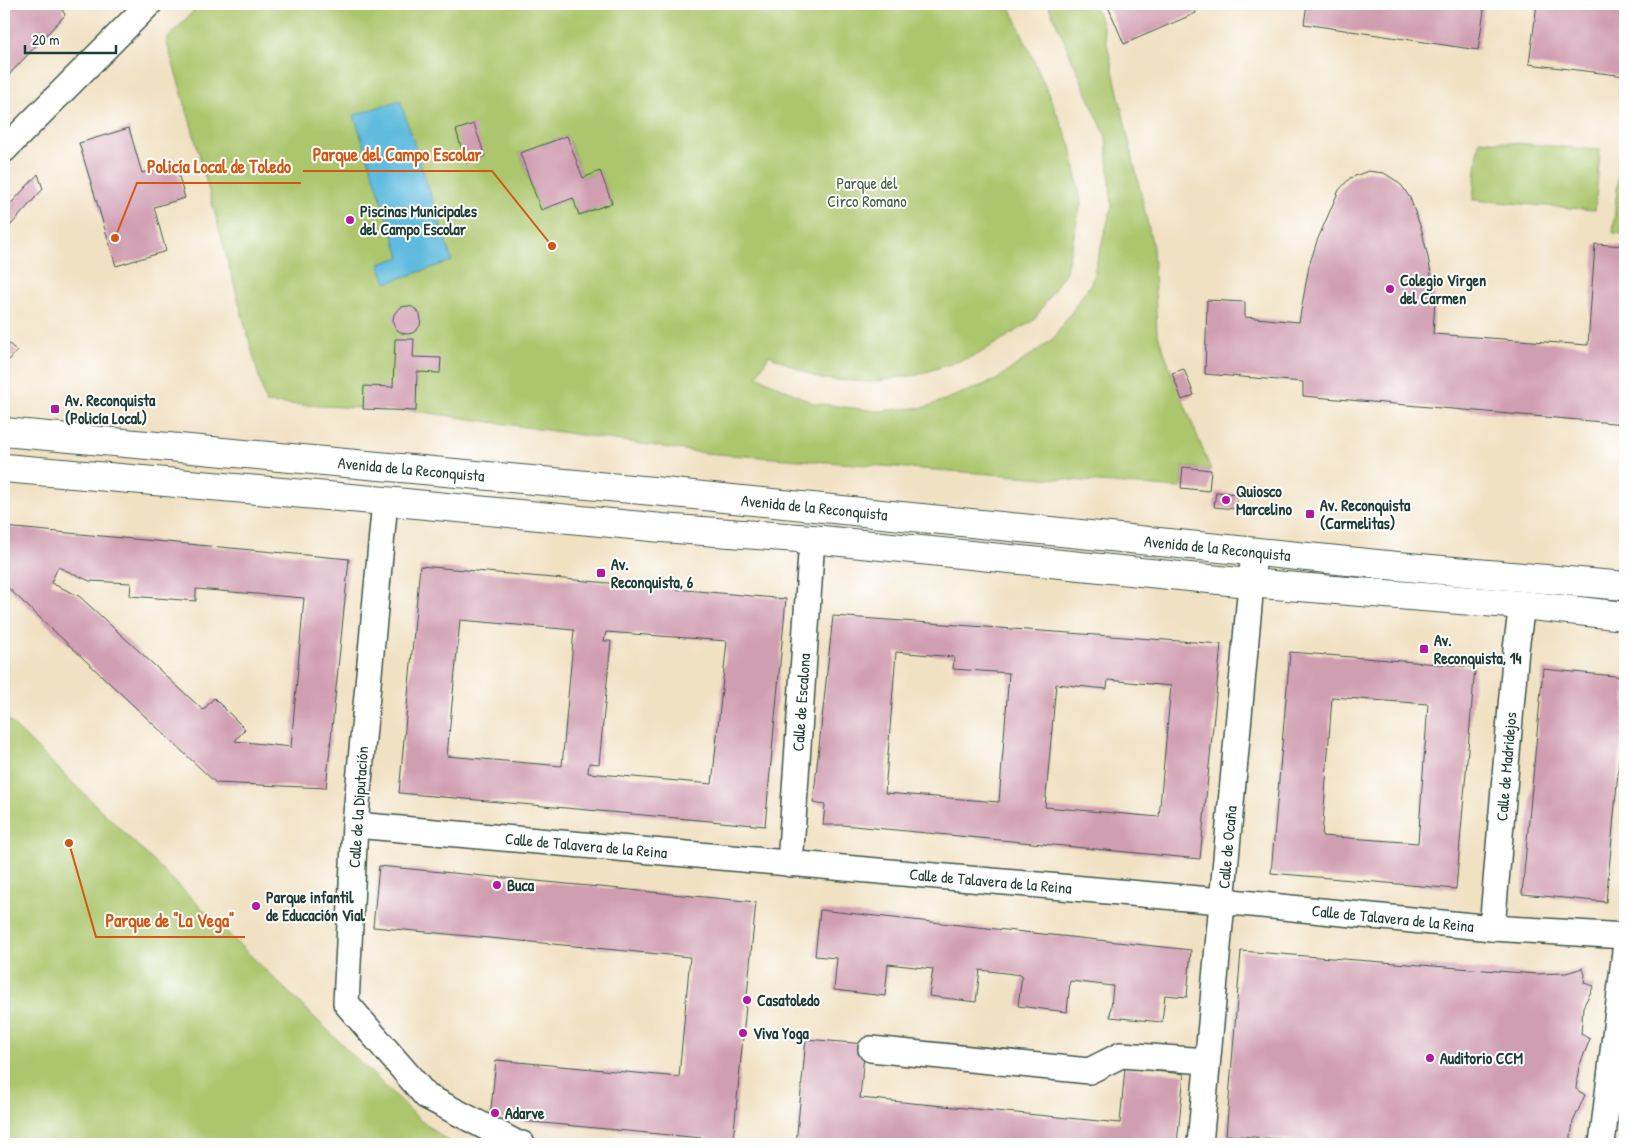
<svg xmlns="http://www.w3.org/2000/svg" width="1629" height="1148" font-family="'Patrick Hand',sans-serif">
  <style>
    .green { fill: #abc66c; stroke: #658250; fill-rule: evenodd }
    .water { fill: #60bcde; stroke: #407c89 }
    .building { fill: #d09eb1; fill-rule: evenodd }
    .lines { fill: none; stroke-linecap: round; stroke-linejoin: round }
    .street-casing { stroke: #3e5649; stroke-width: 28 }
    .primary-casing { stroke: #3e5649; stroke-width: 30 }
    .street { stroke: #fff; stroke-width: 25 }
    .primary { stroke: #fff; stroke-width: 28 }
    .poi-dot { fill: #b5179e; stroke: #fff; stroke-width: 2 }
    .labels { text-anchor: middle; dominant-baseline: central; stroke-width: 4; stroke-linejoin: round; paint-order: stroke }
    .park-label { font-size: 16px; fill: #425f42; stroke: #fff }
    .poi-label { font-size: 16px; font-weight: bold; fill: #1f3d34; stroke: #fff; text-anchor: start }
    .street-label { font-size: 16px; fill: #1f3d34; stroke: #fff }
    .leader { fill: none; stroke: #d45610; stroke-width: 2 }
    .callout-dot { fill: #d45610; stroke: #fff; stroke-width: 2 }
    .callout-label { font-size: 18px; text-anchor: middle; font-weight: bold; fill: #d45610; stroke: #fff; stroke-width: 4; stroke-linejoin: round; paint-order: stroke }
  </style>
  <rect width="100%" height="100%" fill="#fff"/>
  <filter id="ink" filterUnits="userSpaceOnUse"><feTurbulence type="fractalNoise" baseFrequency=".02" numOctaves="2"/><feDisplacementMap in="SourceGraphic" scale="10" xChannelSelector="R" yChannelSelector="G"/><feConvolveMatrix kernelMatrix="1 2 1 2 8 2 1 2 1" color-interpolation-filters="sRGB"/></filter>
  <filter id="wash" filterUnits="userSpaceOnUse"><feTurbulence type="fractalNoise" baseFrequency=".0096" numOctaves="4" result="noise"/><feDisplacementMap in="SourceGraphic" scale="20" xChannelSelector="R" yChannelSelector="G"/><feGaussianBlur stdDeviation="1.12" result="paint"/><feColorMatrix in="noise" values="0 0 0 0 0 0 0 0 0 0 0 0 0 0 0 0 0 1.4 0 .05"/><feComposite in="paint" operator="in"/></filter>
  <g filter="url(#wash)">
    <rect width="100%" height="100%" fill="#f1e1c3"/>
    <!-- green -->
    <g class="green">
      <path d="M 200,4 L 1009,4 L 1071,146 L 1081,203 L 1066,271 L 1034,320 L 977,355 L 917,375 L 870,382 L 820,379 L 769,355 L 757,376 L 813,403 L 877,411 L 926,407 L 996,380 L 1054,338 L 1091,283 L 1112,206 L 1106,137 L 1048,4 L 1093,4 L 1102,22 L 1153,247 L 1157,332 L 1172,373 L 1211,470 L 1183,467 L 1181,488 L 704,453 L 416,411 L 266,403 L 190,121 L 166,40 ZM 567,136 L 583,178 L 600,171 L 612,203 L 579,215 L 573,198 L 541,210 L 520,153 Z"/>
      <path d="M 1479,140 L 1600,150 L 1595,210 L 1473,200 Z"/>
      <path d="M 1618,177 L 1625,178 L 1625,234 L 1613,233 Z"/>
      <path d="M 4,716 L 420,1120 L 452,1144 L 4,1144 Z"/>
    </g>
    <!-- water -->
    <path class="water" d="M 400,100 L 452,261 L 386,283 L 379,264 L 400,257 L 354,115 Z"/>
    <g id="blocks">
      <!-- building -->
      <g class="building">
        <path d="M 4,4 L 67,4 L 62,9 L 65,15 L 4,80 Z"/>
        <path d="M 1107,4 L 1192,4 L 1196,13 L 1124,44 Z"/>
        <path d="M 1307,4 L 1485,4 L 1478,50 L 1304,24 Z"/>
        <path d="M 1537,4 L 1625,4 L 1625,76 L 1529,64 Z"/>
        <path d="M 474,124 L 485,156 L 466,163 L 456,130 Z"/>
        <path d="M 129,128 L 142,173 L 175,163 L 185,198 L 154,207 L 166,251 L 116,266 L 79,143 Z"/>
        <path d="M 567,136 L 583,178 L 600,171 L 612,203 L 579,215 L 573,198 L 541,210 L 520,153 Z"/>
        <path d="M 1368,171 L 1384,173 L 1395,180 L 1402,186 L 1410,198 L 1422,231 L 1429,262 L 1435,300 L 1433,334 L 1588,345 L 1595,244 L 1625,246 L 1625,424 L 1303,396 L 1303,382 L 1205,374 L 1207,300 L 1245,302 L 1245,317 L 1299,322 L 1309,266 L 1317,241 L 1339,190 L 1350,178 Z"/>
        <path d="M 38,174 L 43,189 L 4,233 L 4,211 Z"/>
        <circle cx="407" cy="320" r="14"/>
        <path d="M 4,339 L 17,351 L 4,366 Z"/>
        <path d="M 395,339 L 414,339 L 413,357 L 441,358 L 440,373 L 417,372 L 416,411 L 363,409 L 364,386 L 393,387 Z"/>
        <path d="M 1184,369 L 1194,395 L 1182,400 L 1172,373 Z"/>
        <path d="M 1183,467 L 1211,470 L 1209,491 L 1181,488 Z"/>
        <path d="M 1216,492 L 1237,494 L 1236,509 L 1214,507 Z"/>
        <path d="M 4,527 L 349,559 L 326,788 L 216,783 L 4,584 ZM 58,567 L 90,581 L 131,583 L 130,596 L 196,601 L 196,589 L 304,598 L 291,747 L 235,741 L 245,729 L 214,698 L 203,710 L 79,596 L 51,583 Z"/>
        <path d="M 420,566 L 786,599 L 765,826 L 399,793 ZM 460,620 L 574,630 L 562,766 L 447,756 ZM 606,632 L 727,641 L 712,784 L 588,773 L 589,763 L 599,764 L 611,641 L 604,641 Z"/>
        <path d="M 833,616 L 1221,644 L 1200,859 L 843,825 L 823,825 L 825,805 L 813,803 ZM 896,652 L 954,657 L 953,669 L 1009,673 L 999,802 L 885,793 ZM 1108,680 L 1171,686 L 1159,817 L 1045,807 L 1056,684 L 1107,689 Z"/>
        <path d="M 1290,652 L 1475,667 L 1456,889 L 1271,873 ZM 1332,697 L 1428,704 L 1418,843 L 1322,836 Z"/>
        <path d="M 1543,669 L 1625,677 L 1625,697 L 1606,902 L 1522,894 Z"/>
        <path d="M 379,866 L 756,902 L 733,1141 L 490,1118 L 496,1060 L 679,1077 L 690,957 L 373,927 Z"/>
        <path d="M 820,910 L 1191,950 L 1187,997 L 1165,995 L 1162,1022 L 1110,1017 L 1113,986 L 1070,981 L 1067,1012 L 1018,1006 L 1022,975 L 980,970 L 976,1002 L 929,996 L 933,969 L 888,964 L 885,996 L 834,990 L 837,958 L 815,956 Z"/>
        <path d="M 1241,951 L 1536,974 L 1566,973 L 1583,968 L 1585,975 L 1584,983 L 1594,986 L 1583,1007 L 1581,1034 L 1590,1039 L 1579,1067 L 1577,1079 L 1576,1089 L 1585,1095 L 1573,1122 L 1570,1144 L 1345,1144 L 1226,1135 Z"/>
        <path d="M 806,1039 L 865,1044 L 860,1098 L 1120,1123 L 1125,1068 L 1184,1074 L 1177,1144 L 796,1144 Z"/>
      </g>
    </g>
  </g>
  <g filter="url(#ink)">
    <use href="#blocks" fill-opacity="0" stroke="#3e5649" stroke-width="1"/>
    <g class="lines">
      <defs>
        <g id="street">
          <path d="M 4,150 L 149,4"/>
          <path d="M 385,501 L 355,825 L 346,1003 L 426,1096 L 518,1144 L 522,1144"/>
          <path id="s1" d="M 355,825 L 1221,901 L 1492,928 L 1625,936"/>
          <path id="s2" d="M 790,864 L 812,539"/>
          <path id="s3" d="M 1492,928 L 1516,649 L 1522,605"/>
          <path d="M 871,1049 L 1089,1071 L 1121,1055 L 1207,1061"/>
          <path id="s4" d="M 1200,1144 L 1254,551"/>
          <path d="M 1602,1144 L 1625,951"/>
        </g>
        <g id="primary">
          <path id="s5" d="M 4,432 L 664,492 L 1397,566 L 1625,586"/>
          <path d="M 4,468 L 385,501 L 662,528 L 812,539 L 1249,583 L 1522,605 L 1625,616"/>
        </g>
      </defs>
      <!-- street casing -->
      <use href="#street" class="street-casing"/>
      <!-- primary casing -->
      <use href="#primary" class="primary-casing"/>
      <!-- street -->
      <use href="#street" class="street"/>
      <!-- primary -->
      <use href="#primary" class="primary"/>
    </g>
  </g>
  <!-- markers -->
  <g class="poi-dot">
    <circle cx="350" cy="220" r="5"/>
    <circle cx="1390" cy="289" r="5"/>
    <rect x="50" y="404" width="10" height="10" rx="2.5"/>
    <circle cx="1226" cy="500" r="5"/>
    <rect x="1305" y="509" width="10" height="10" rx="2.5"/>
    <rect x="596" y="568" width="10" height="10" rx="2.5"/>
    <rect x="1419" y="644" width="10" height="10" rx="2.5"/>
    <circle cx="497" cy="885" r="5"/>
    <circle cx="256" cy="906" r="5"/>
    <circle cx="747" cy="1000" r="5"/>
    <circle cx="743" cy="1033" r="5"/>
    <circle cx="1430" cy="1058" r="5"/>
    <circle cx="495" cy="1113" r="5"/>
  </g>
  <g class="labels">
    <!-- park labels -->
    <g class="park-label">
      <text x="867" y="183">Parque del<tspan x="867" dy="18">Circo Romano</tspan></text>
    </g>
    <!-- poi labels -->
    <g class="poi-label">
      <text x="360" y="211">Piscinas Municipales<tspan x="360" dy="18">del Campo Escolar</tspan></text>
      <text x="1400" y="280">Colegio Virgen<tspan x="1400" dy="18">del Carmen</tspan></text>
      <text x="65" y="400">Av. Reconquista<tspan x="65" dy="18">(Policía Local)</tspan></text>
      <text x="1236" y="491">Quiosco<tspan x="1236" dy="18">Marcelino</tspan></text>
      <text x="1320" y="505">Av. Reconquista<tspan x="1320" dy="18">(Carmelitas)</tspan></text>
      <text x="611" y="564">Av.<tspan x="611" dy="18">Reconquista, 6</tspan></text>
      <text x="1434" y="640">Av.<tspan x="1434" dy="18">Reconquista, 14</tspan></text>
      <text x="507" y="885">Buca</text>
      <text x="266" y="897">Parque infantil<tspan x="266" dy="18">de Educación Vial</tspan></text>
      <text x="757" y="1000">Casatoledo</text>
      <text x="753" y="1033">Viva Yoga</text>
      <text x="1440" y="1058">Auditorio CCM</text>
      <text x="505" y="1113">Adarve</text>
    </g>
    <!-- street labels -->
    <g class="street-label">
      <text stroke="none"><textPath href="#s5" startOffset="409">Avenida de la Reconquista</textPath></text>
      <text stroke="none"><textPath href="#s5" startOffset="814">Avenida de la Reconquista</textPath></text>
      <text stroke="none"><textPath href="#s5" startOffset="1219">Avenida de la Reconquista</textPath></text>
      <text stroke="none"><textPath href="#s2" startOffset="162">Calle de Escalona</textPath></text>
      <text stroke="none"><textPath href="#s3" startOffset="162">Calle de Madridejos</textPath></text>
      <text transform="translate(358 807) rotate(-86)">Calle de la Diputación</text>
      <text stroke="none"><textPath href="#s1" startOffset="232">Calle de Talavera de la Reina</textPath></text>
      <text stroke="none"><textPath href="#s4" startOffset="298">Calle de Ocaña</textPath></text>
      <text stroke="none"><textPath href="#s1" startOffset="638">Calle de Talavera de la Reina</textPath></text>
      <text stroke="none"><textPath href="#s1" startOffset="1042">Calle de Talavera de la Reina</textPath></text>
    </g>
  </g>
  <!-- callouts -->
  <path class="leader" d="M552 246L492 171H303M115 238L137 183H301M69 843L96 937H245"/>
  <g class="callout-dot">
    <circle cx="552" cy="246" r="5"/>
    <circle cx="115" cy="238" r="5"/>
    <circle cx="69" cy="843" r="5"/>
  </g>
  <g class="callout-label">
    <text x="397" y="161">Parque del Campo Escolar</text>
    <text x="219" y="173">Policía Local de Toledo</text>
    <text x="170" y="927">Parque de "La Vega"</text>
  </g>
  <!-- margin -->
  <rect width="1629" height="1148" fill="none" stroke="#fff" stroke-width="20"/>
  <!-- scale -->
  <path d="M25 45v8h91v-8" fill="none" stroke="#1f3d34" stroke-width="2.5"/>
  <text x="32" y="45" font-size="15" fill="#1f3d34" stroke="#ffffff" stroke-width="4" paint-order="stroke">20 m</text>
</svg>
